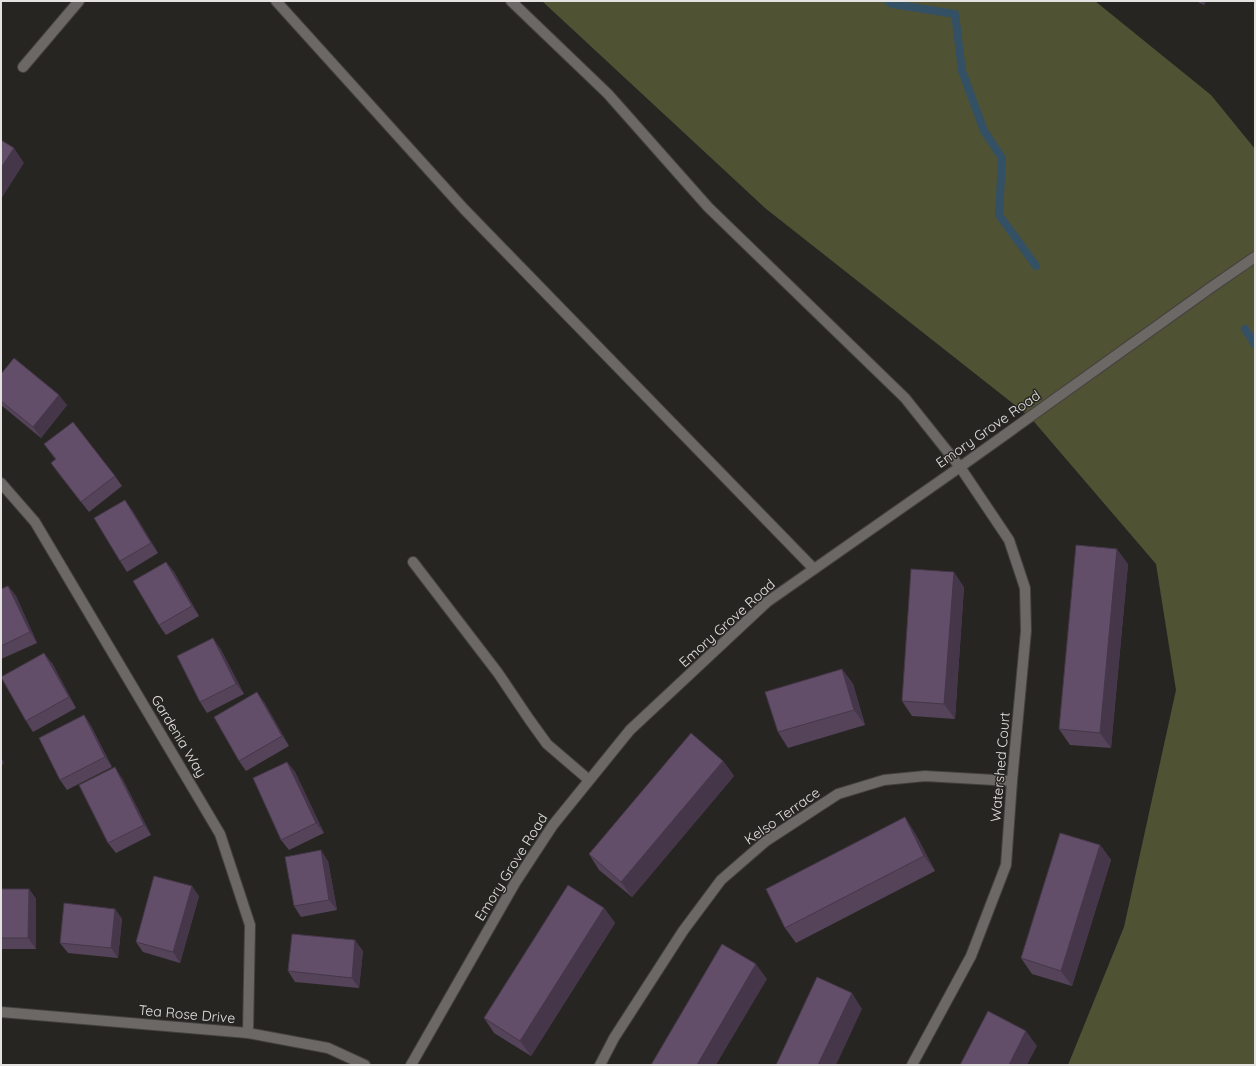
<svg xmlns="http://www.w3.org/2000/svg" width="1256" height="1066" font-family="Quicksand,sans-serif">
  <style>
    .forest { fill: #4f5333 }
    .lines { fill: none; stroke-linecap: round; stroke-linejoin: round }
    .stream { stroke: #345065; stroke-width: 8 }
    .lane-casing { stroke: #43413f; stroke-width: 12 }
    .street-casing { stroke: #43413f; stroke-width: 12 }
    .secondary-casing { stroke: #43413f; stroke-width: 12 }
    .lane { stroke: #6b6865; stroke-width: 10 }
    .street { stroke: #6b6865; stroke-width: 10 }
    .secondary { stroke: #6b6865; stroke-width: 10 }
    .wall { fill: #544359 }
    .shaded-wall { fill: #453749 }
    .building { fill: #624e68; stroke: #453749 }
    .labels { text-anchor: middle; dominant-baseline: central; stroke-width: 3; stroke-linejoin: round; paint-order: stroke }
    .street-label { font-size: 14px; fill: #e4e3e1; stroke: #272522 }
  </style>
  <rect width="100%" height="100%" fill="#272522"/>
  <!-- forest -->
  <path class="forest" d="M 542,1 L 1095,1 L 1211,95 L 1255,149 L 1255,1065 L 1068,1065 L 1124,927 L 1176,690 L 1156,564 L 1030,417 L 765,208 Z"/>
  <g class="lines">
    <!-- stream -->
    <g class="stream">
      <path d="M 888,1 L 892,4 L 955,14 L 962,71 L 984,131 L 1002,158 L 999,215 L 1036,266"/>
      <path d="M 1245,329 L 1255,345"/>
    </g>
    <defs>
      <g id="lane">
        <path d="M 276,1 L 464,209 L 814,569"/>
        <path d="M 511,1 L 608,94 L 708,207 L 905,398 L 960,467"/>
        <path d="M 23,67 L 79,1"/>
      </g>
      <g id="street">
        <path d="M 1,483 L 35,522 L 220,834 L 250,925 L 248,1033"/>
        <path d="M 413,562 L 498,673 L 529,719 L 547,744 L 589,780"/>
        <path d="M 1,1012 L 248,1033 L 328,1048 L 365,1065"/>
        <path d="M 600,1065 L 614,1038 L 683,931 L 721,880 L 766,841 L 838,794 L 884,780 L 925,776 L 1012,781"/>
        <path d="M 912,1065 L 971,956 L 1006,865 L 1012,781 L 1026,631 L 1025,588 L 1009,540 L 960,467"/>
      </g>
      <path id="secondary" d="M 411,1065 L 515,883 L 553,825 L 630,730 L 767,602 L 960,467 L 1213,286 L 1255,257"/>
    </defs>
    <!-- lane casing -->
    <use href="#lane" class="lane-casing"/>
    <!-- street casing -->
    <use href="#street" class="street-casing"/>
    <!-- secondary casing -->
    <use href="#secondary" class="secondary-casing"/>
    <!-- lane -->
    <use href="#lane" class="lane"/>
    <!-- street -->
    <use href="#street" class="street"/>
    <!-- secondary -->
    <use href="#secondary" class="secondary"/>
  </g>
  <!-- wall -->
  <g class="wall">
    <path d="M 1196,1 L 1206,1 L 1204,5 Z"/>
    <path d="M 1,374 L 67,405 L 41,438 L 1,405 Z"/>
    <path d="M 44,444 L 115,476 L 122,486 L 89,512 L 58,473 L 51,463 L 55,459 Z"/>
    <path d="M 132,510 L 158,553 L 127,572 L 120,561 Z"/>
    <path d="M 166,562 L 174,572 L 199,616 L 166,635 L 159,625 Z"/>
    <path d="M 1128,564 L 1111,748 L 1070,745 L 1059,729 Z"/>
    <path d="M 8,586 L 16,596 L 37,643 L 1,659 L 1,589 Z"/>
    <path d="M 964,587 L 955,719 L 912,716 L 902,701 Z"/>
    <path d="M 220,648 L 244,694 L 207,713 L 200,702 Z"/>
    <path d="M 52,663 L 76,708 L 33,732 L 26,721 Z"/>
    <path d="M 842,669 L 853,684 L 865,725 L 788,748 L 778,732 Z"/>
    <path d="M 264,702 L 289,746 L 246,771 L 239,761 Z"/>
    <path d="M 84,715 L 91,726 L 112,767 L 67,790 L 60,780 Z"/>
    <path d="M 723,761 L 734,776 L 632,897 L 599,870 L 589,854 Z"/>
    <path d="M 287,762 L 295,772 L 324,833 L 289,850 L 281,840 Z"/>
    <path d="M 122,778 L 151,835 L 116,853 L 108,843 Z"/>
    <path d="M 915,833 L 935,871 L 796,943 L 785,928 Z"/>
    <path d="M 1100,845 L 1111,860 L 1072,986 L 1032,974 L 1021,958 Z"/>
    <path d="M 328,861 L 337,910 L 301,917 L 294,906 Z"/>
    <path d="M 1,889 L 29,889 L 36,899 L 36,949 L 1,949 Z"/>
    <path d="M 199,896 L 180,963 L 143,952 L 136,942 Z"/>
    <path d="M 604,908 L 615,923 L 531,1056 L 494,1033 L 484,1018 Z"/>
    <path d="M 115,909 L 122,919 L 118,958 L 68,953 L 60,943 Z"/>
    <path d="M 363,951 L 359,988 L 295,982 L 288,971 Z"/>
  </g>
  <!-- shaded-wall -->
  <g class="shaded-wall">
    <path d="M 1201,1 L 1206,1 L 1204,5 Z"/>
    <path d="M 14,148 L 24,163 L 1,199 L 1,168 Z"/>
    <path d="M 59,395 L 67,405 L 41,438 L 33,427 Z"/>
    <path d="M 125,500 L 132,510 L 158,553 L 151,543 Z"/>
    <path d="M 1117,549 L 1128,564 L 1111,748 L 1100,733 Z"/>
    <path d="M 166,562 L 174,572 L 199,616 L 192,606 Z"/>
    <path d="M 954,572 L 964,587 L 955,719 L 944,704 Z"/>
    <path d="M 8,586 L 16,596 L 37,643 L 30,632 Z"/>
    <path d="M 213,638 L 220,648 L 244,694 L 236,684 Z"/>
    <path d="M 44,653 L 52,663 L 76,708 L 69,697 Z"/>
    <path d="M 842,669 L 853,684 L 865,725 L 854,710 Z"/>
    <path d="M 257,692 L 264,702 L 289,746 L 282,736 Z"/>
    <path d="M 84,715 L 91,726 L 112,767 L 105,757 Z"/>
    <path d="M 1,758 L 4,762 L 1,768 Z"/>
    <path d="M 723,761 L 734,776 L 632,897 L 621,882 Z"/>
    <path d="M 287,762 L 295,772 L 324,833 L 316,823 Z"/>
    <path d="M 115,767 L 122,778 L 151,835 L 144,825 Z"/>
    <path d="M 905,817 L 915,833 L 935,871 L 924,856 Z"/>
    <path d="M 1100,845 L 1111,860 L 1072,986 L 1061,971 Z"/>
    <path d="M 321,850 L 328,861 L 337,910 L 329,900 Z"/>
    <path d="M 192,886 L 199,896 L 180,963 L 173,952 Z"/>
    <path d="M 29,889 L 36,899 L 36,949 L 28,938 Z"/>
    <path d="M 604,908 L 615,923 L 531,1056 L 520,1041 Z"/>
    <path d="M 115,909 L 122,919 L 118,958 L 111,948 Z"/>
    <path d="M 355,940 L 363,951 L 359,988 L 352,978 Z"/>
    <path d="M 756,964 L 767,979 L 716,1065 L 697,1065 Z"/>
    <path d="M 852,993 L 862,1009 L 836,1065 L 818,1065 Z"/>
    <path d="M 1026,1031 L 1037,1046 L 1027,1065 L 1009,1065 Z"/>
  </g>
  <!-- building -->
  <g class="building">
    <path d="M 1,140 L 14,148 L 1,168 Z"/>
    <path d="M 14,358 L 59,395 L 33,427 L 1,401 L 1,374 Z"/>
    <path d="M 73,422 L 115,476 L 81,502 L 51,463 L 56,459 L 44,444 Z"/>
    <path d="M 125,500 L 151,543 L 120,561 L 94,518 Z"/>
    <path d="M 1076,545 L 1117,549 L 1100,733 L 1059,729 Z"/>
    <path d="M 166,562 L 192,606 L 159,625 L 133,581 Z"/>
    <path d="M 911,569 L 954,572 L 944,704 L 902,701 Z"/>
    <path d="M 8,586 L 30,632 L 1,646 L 1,589 Z"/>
    <path d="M 213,638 L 236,684 L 200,702 L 177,656 Z"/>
    <path d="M 44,653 L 69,697 L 26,721 L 1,677 Z"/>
    <path d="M 842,669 L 854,710 L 778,732 L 765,692 Z"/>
    <path d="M 257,692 L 282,736 L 239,761 L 214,717 Z"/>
    <path d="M 84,715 L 105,757 L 60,780 L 39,738 Z"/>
    <path d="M 691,733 L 723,761 L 621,882 L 589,854 Z"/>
    <path d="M 287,762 L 316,823 L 281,840 L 253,778 Z"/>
    <path d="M 115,767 L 144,825 L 108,843 L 79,785 Z"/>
    <path d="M 905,817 L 924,856 L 785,928 L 766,889 Z"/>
    <path d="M 1060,833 L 1100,845 L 1061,971 L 1021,958 Z"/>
    <path d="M 321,850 L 329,900 L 294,906 L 285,857 Z"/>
    <path d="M 154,876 L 192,886 L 173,952 L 136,942 Z"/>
    <path d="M 568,885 L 604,908 L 520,1041 L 484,1018 Z"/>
    <path d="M 1,889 L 29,889 L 28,938 L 1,938 Z"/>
    <path d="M 64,903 L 115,909 L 111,948 L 60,943 Z"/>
    <path d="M 292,934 L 355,940 L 352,978 L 288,971 Z"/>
    <path d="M 722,944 L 756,964 L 697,1065 L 651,1065 Z"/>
    <path d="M 817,977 L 852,993 L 818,1065 L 776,1065 Z"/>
    <path d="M 988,1011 L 1026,1031 L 1009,1065 L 960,1065 Z"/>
  </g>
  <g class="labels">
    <!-- street labels -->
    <g class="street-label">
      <text transform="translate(988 429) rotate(-35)">Emory Grove Road</text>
      <text transform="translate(727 623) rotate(-42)">Emory Grove Road</text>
      <text transform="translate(179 736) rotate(59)">Gardenia Way</text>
      <text transform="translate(1000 767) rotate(-85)">Watershed Court</text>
      <text transform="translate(782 816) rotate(-35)">Kelso Terrace</text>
      <text transform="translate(511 867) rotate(-58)">Emory Grove Road</text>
      <text transform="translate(187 1014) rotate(5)">Tea Rose Drive</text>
    </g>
  </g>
  <!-- border -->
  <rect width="1256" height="1066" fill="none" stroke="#e4e3e1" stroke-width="4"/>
</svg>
